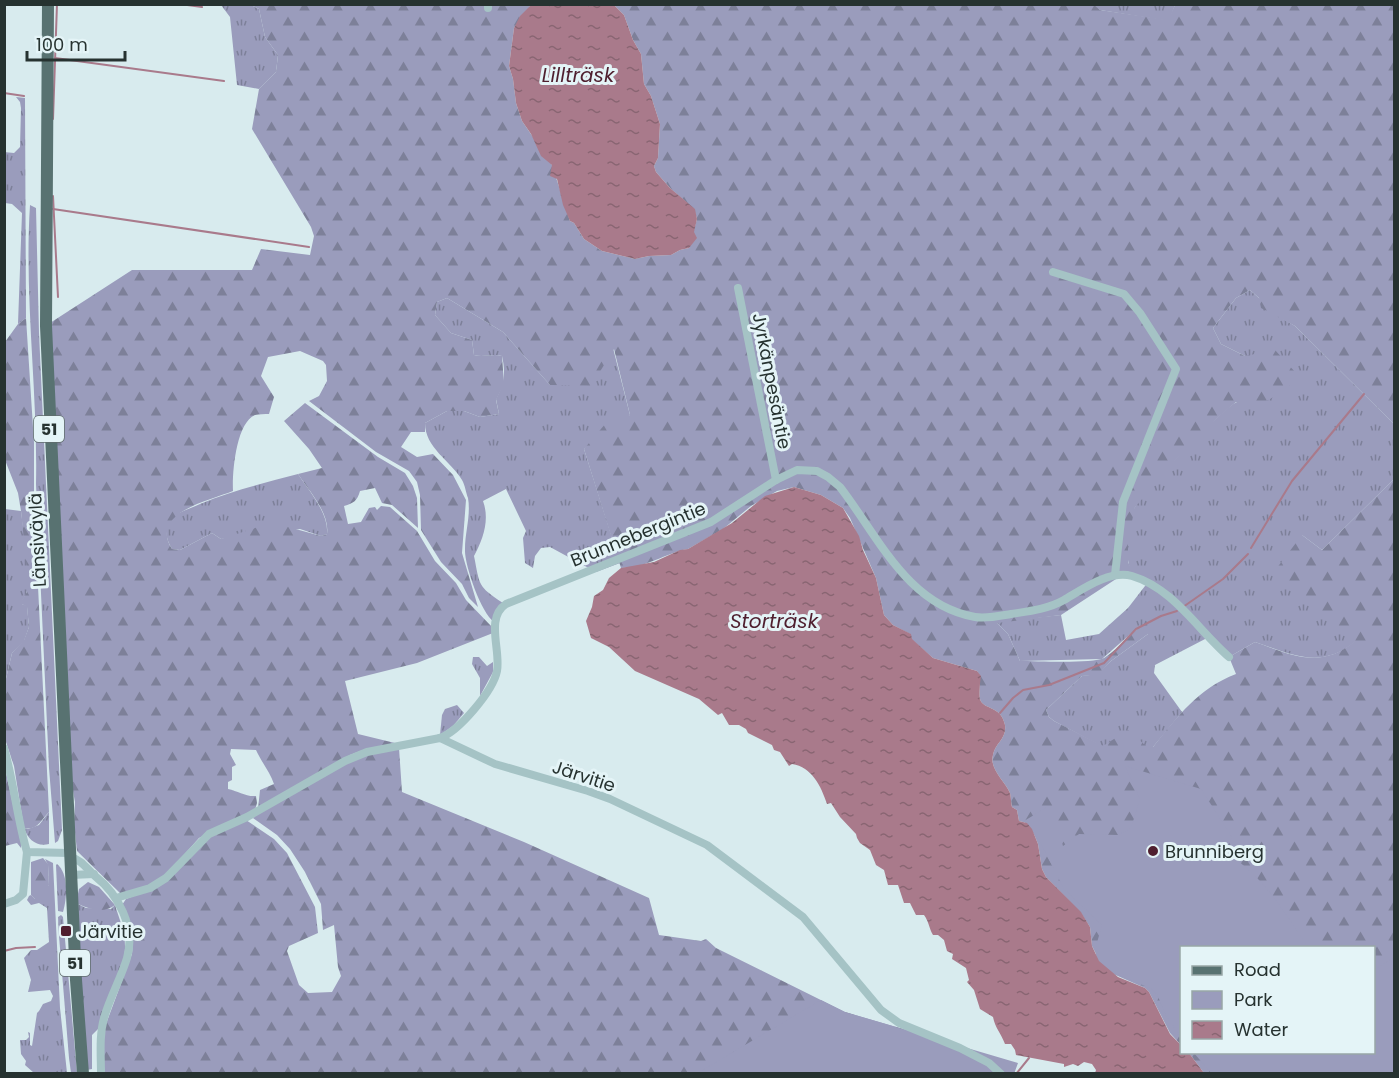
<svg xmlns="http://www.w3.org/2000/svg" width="1399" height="1078" font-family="Poppins,sans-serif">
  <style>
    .grass { fill: url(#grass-tufts) }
    .forest { fill: url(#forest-firs) }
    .park { fill: #9a9cbc }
    .water { fill: url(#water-ripples) }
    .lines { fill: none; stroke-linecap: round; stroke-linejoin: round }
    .stream { stroke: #a97a8b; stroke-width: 2 }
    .street { stroke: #a5c3c5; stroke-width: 8 }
    .primary { stroke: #587271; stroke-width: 12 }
    .poi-dot { fill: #4f1f2f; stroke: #e4f4f7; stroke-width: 2 }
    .labels { text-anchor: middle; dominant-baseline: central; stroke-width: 6; stroke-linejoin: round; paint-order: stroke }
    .shield { fill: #e4f4f7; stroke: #5f6c6c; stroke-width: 1.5 }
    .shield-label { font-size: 16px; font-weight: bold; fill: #263230 }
    .street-label { font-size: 18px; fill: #263230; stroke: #e4f4f7 }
    .poi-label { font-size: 18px; fill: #263230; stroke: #e4f4f7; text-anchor: start }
    .water-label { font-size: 20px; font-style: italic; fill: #4f1f2f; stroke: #e4f4f7 }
  </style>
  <defs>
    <pattern id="grass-tufts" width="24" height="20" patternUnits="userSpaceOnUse" patternTransform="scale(1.5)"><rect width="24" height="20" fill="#9a9cbc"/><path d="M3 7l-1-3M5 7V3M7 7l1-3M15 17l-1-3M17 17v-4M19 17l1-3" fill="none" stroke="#7d8099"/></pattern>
    <pattern id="forest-firs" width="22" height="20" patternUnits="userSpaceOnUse" patternTransform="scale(1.5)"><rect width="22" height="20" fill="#9a9cbc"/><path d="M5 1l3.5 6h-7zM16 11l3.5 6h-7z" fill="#7d8099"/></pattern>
    <pattern id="water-ripples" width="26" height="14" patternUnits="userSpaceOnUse" patternTransform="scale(1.5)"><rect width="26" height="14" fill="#a97a8b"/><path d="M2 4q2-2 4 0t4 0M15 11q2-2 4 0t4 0" fill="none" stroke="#896572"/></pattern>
  </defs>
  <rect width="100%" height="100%" fill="#d8ebee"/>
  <!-- grass -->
  <g class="grass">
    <path d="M 221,5 L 251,5 L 259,9 L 265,37 L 278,55 L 276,72 L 259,89 L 237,85 L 230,17 Z"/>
    <path d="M 1093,5 L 1175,5 L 1169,21 L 1100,10 Z"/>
    <path d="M 16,97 L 25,98 L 26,318 L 18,324 L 22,213 L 12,204 L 5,203 L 4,152 L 14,153 L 20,147 L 21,108 L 20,102 Z"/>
    <path d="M 30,205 L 36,208 L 39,333 L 62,830 L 58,841 L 55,843 L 49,768 L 36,484 C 38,391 24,299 30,205 Z"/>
    <path d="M 1250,290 L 1280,317 L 1295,326 L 1394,424 L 1394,479 L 1322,550 L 1302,535 L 1356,641 C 1321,670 1293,655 1255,642 L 1229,657 L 1207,638 L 1155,665 L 1154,673 L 1182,712 L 1153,747 L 1103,747 L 1054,721 L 1049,717 L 1046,710 L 1082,676 L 1098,674 L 1111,661 L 1148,634 L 1136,629 L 1102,659 L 1020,661 L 1008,634 L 996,622 L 1061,615 L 1066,640 L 1099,634 L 1128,608 L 1145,586 L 1147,583 C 1143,581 1137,579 1135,577 C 1122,563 1128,525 1134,509 C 1140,494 1223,407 1237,402 C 1245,400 1257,402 1265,402 L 1245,356 L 1221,344 L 1213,328 L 1236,298 Z"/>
    <path d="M 447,298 L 503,332 L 550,385 L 613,348 L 630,415 L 584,449 L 620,563 L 596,572 L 550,547 L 541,548 L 535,556 L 533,568 L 525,563 L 523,538 L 526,531 L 506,489 L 483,501 C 490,520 483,539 474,556 C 480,585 477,586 503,603 L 494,622 C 481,613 464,564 465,549 C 465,532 471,515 468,498 C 466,493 465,485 462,480 C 450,460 425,448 425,423 L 447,411 L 464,411 L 480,417 L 499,414 L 496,399 C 504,385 506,373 502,356 C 492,353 484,358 474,355 L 472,340 L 451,333 L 435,315 L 437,302 Z"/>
    <path d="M 298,474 C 309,491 329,513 327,534 L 321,536 L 300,529 L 221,539 L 212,533 L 180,550 L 172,549 C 165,538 163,525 174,516 C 181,511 192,508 200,504 C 232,491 264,483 298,474 Z"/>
    <path d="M 5,509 L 21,511 C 23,529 31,576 27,591 C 26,597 22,598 22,604 L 27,606 L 29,627 L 24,641 L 12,653 L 5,683 Z"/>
    <path d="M 473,657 L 479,657 L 487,666 L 493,662 L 493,672 L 480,696 L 480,678 L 472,664 Z"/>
    <path d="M 457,705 L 464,713 L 453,726 L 440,735 L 442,715 L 445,709 Z"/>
    <path d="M 49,812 L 49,844 C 37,847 28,840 24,828 L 28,829 L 39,825 Z"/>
    <path d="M 45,859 L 53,863 L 60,1008 L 67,1073 L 34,1073 L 25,1065 L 26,1061 L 21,1054 L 20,1040 L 26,1040 L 29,1037 L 28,1032 L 30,1033 L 30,1045 L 32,1046 L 37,1013 L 39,1011 L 43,1004 L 51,1001 L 53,996 L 50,990 L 28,992 L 31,980 L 24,958 L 31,950 L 37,950 L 49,942 L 47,908 L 39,903 L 31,905 L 27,900 L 29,896 L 31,895 L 35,899 L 49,885 L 48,865 Z"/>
    <path d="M 57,864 C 69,874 67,898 63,912 L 58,911 L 56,865 Z"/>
    <path d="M 76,903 L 86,908 L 111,909 L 115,905 C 119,918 125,932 125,946 C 126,967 106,1007 99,1028 L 92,1035 L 92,1069 L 87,1070 Z"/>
    <path d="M 61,915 L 63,917 L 77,1073 L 71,1073 L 69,1058 L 59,936 L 58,917 Z"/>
  </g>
  <!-- forest -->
  <g class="forest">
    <path d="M 1093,4 L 1100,10 L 1168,20 L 1175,5 L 1394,5 L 1394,424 L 1295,326 L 1261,308 L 1259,298 L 1250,290 L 1236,298 L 1213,328 L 1221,344 L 1245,356 L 1275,350 L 1296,373 L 1289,387 L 1265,402 L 1236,402 L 1216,419 L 1178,457 L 1135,507 L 1128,540 L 1128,562 L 1135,577 L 1120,575 L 1116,579 L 1061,615 L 997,623 L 1008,634 L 1020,661 C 1036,661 1092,664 1104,658 C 1120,648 1131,632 1147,622 L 1148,634 L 1111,661 L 1098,675 L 1082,676 L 1046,710 L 1049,717 L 1054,721 L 1103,746 L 1128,730 L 1146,746 L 1153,747 C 1177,717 1199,688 1236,674 L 1229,657 L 1255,642 C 1292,655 1321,670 1355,641 L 1273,573 L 1302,535 L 1322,550 L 1394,479 L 1394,1073 L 1204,1073 L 1189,1053 L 1374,1052 L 1374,948 L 1182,948 L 1181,1045 L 1170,1033 L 1149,992 L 1145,988 L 1111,973 L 1096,954 L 1092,946 L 1090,927 L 1081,913 L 1046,877 L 1042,869 L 1038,844 L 1032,829 L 1027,823 L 1019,821 L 1017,810 L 1012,807 C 1011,803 1011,797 1010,793 C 1005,781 989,769 993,755 C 995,743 1007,739 1005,725 C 1001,705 983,710 980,699 C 979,695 980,681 980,676 L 977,671 L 933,658 L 911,639 L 910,634 L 893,625 L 884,615 L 876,578 L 850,518 L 843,508 L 821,495 L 794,487 L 777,491 L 751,506 L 723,529 L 688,549 C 665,553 647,568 621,568 L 584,449 L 606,423 L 630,415 L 614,349 L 591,386 L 550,385 L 503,332 L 447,298 L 437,302 L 435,315 L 451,333 L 472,340 L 474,355 C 484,358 492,353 502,356 L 504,384 L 496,400 L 499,414 L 480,417 L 464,411 L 447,411 L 425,423 L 425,432 L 411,432 L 401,447 L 417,457 L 433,454 L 453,475 L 466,500 L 462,553 L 478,607 L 469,598 L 462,584 L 441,562 L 421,530 L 420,495 L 417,482 L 409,471 L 376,452 L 309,401 L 319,396 L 327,381 L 326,365 L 323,361 L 300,351 L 268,357 L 261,376 L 274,397 L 269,414 C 265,414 259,414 255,415 C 236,423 232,473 233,491 C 208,501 149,513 172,549 L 180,550 L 212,533 L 221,539 L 258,527 L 281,525 L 321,536 L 327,534 C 330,513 309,491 298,474 L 322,468 L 309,449 L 284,421 L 305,403 L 378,457 L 405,473 L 413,486 L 417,498 L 418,528 L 392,505 L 382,503 L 375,488 L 360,491 C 357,501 354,503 344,506 L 348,524 L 361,522 L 369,508 L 375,507 L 377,510 L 381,506 L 390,507 L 417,531 L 435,561 L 456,583 L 466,600 L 492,627 L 493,633 L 417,663 L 345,681 L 358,734 L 399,744 L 363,750 L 350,755 L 258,809 L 260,790 L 274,784 C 270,772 262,763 256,750 L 231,749 L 230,754 L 236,765 L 232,767 L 232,780 L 228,782 L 228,789 C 238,791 246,797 256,796 L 257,803 L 255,810 L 199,838 L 166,875 L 147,887 L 121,894 L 77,851 L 74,823 L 75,802 L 70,775 L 50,323 L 132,270 L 252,270 L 261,249 L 310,255 L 314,236 L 311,227 L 252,129 L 259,89 L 276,72 L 278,55 L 265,37 L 259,9 L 251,5 L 531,5 L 514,28 L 509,66 L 513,79 L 516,103 L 522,121 L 552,165 L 570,221 L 574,223 L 584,239 L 602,251 L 635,259 L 649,256 L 671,255 L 680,250 L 689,248 L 697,219 L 694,209 L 670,188 L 656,172 L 654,166 L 658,158 L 660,124 L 651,96 L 644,84 L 641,54 L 633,40 L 624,15 L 614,5 Z"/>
    <path d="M 26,318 L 34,443 L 34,504 L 49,812 C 41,820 37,831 24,828 L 14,766 L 5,739 L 5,683 L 12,653 L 24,640 L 29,627 L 27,607 L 22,604 L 22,600 L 27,592 L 27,571 L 21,511 L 18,493 L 5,460 L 5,342 L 18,324 Z"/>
    <path d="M 399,748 L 402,792 L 524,842 L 649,898 L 659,935 L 701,941 L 706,939 L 716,948 L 845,1012 L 917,1033 L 997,1074 L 103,1074 L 102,1040 L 106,1024 L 132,954 L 133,939 L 122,905 L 126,899 L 152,889 L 211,836 L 246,820 L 274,839 L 287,853 L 315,907 L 318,933 L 289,946 L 287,951 L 299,985 L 308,993 L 332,992 L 341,976 L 338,967 L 334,925 L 323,930 L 321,904 L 305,872 L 290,849 L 277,835 L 253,818 L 255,814 L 359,756 Z"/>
    <path d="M 4,763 L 21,842 L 21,848 L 17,843 L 5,846 Z"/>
    <path d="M 43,858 L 48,864 L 49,885 L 47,889 L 49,896 L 46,899 L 35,899 L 31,895 L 31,862 Z"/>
    <path d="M 88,882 L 99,887 L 115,905 C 104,914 88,909 76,903 L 79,889 Z"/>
  </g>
  <!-- park -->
  <g class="park">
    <path d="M 1125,766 L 1201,789 L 1232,837 L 1225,852 C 1264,876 1283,911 1308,947 L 1182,948 L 1181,1037 L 1166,1016 L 1157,994 L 1150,988 L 1103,969 C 1090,956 1098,941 1102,925 L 1064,889 L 1040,842 L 1024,821 L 1049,806 L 1051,807 L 1063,846 L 1079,834 L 1118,835 L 1131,828 L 1140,799 Z"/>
    <path d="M 1394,957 L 1394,1073 L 1211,1073 L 1194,1053 L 1374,1052 L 1374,970 Z"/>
    <path d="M 821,1000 L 845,1012 L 1018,1063 L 1014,1074 L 696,1074 Z"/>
  </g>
  <!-- water -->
  <g class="water">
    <path d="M 531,5 L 614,5 L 624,15 L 633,40 L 641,54 L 644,84 L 651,96 L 660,124 L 658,158 L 654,166 L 656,172 L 670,188 L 695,209 L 697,219 L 694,232 L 697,238 L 689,248 L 680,250 L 671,255 L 649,256 L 635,259 L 602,251 L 584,239 L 574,223 L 570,221 L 563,205 L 557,179 L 550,176 L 552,165 L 541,156 L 531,134 L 522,121 L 516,103 L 513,79 L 509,66 L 514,28 L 520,16 Z"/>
    <path d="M 794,487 L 821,495 L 843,508 L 859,536 L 863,550 L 876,578 L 884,615 L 893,625 L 911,634 L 912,639 L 933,658 L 977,671 L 981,676 C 980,681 979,695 980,699 C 983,710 1001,705 1005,725 C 1007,739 995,743 993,755 C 989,769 1005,781 1010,793 C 1011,796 1011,803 1012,807 L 1017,810 L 1019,821 L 1027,823 L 1032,829 L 1038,844 L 1042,869 L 1046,877 L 1081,912 L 1090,927 L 1092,946 L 1099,961 L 1118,977 L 1145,988 L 1149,992 L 1170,1034 L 1181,1045 L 1182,1052 L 1189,1053 L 1204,1073 L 1095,1073 L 1096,1070 L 1092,1064 L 1084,1062 L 1078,1066 L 1073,1064 L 1064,1067 L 1064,1064 L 1016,1055 L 1015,1050 L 1011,1044 L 1005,1044 C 1001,1033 995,1028 993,1017 L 980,1009 L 974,990 L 967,982 L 969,980 L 966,968 L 952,959 L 953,954 L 947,951 L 944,940 L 938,935 L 933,935 C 929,928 929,922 924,915 L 916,915 L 910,903 L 904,903 L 898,885 L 888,885 L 884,870 L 876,865 L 870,850 L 860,843 L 857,838 L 856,834 L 840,817 L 831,803 L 827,804 C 821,786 812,767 792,764 L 789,766 L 780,752 L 774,750 L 772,745 L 748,733 L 746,729 L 739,725 L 729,725 L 722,713 L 718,715 L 699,699 L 635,671 L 609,647 L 591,638 L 586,621 L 592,607 L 594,596 L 603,590 L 609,578 L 621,568 L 654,562 L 680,550 L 688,549 L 732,523 L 765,496 Z"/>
  </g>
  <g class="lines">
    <!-- stream -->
    <g class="stream">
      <path d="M 180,4 L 202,7"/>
      <path d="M 55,58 L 224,81"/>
      <path d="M 4,93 L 24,96"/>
      <path d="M 53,119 L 57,4"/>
      <path d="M 53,196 L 58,297"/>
      <path d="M 53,209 L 309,247"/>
      <path d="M 1251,548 L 1292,481 L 1364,394"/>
      <path d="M 1183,607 L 1223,579 L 1248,554"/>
      <path d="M 1000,713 L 1013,698 L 1023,690 L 1049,685 L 1104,663 L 1136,629 L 1161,616 L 1177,611"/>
      <path d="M 4,951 L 16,948 L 35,947"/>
      <path d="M 1016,1074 L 1029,1058"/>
    </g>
    <!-- street -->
    <g class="street">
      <path d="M 488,8 L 488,4"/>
      <path d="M 1053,272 L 1124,294 L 1140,313 L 1176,369 L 1123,502 L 1115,575"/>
      <path d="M 738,288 L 776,480"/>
      <path d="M 440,738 L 495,764 L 588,791 L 610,799 L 707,845 L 803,917 L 881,1010 L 899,1023 L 960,1048 L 989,1063 L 1001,1074"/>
      <path d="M 4,748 C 14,783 17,818 27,852 L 69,853"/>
      <path d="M 70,857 C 82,860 86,868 95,876 C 118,894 136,927 127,958 C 121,978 110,997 104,1018 C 99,1036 101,1055 101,1074"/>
      <path d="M 71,875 L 94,874"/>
      <path d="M 116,898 L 150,888 L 166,878 L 209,834 L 247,817 L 345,761 L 367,752 L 440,738 C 459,731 493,691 497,671 C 501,650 485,618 506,604 L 711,522 L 776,480 L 797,470 L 817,471 L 828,477 L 840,487 C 878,536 907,605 975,617 C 987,619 999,616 1011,614 C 1030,611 1048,609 1064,600 C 1083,589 1109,570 1132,576 C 1173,588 1198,630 1229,657"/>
      <path d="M 4,904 L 16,900 L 23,894 L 27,852"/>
    </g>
    <!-- primary -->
    <path class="primary" d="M 48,4 L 46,326 L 76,980 L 83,1074"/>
  </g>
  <!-- markers -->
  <g class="poi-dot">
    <circle cx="1153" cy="851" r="6"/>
    <rect x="60" y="925" width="12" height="12" rx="3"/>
  </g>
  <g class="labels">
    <!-- shield labels -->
    <g class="shield">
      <rect x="34" y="416" width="30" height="26" rx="4.5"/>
      <rect x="60" y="950" width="30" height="26" rx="4.5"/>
    </g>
    <g class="shield-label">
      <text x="49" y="429">51</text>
      <text x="75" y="963">51</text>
    </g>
    <!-- street labels -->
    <g class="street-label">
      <text transform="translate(772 381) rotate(79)">Jyrkänpesäntie</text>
      <text transform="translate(638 534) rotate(-22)">Brunnebergintie</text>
      <text transform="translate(37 540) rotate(-93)">Länsiväylä</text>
      <text transform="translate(584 776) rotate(18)">Järvitie</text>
    </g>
    <!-- poi labels -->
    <g class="poi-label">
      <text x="1165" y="851">Brunniberg</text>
      <text x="78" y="931">Järvitie</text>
    </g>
    <!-- water labels -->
    <g class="water-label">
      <text x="578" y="75">Lillträsk</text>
      <text x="774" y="621">Storträsk</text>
    </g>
  </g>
  <!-- border -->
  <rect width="1399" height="1078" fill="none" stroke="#263230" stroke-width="12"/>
  <!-- legend -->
  <rect x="1180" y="946" width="195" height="108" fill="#e4f4f7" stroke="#98a6a7" stroke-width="1.5"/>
  <rect x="1192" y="966" width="30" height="9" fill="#587271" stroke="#98a6a7" stroke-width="1.5"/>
  <text x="1234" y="976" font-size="18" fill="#263230">Road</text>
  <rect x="1192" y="991" width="30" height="18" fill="#9a9cbc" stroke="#98a6a7" stroke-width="1.5"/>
  <text x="1234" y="1006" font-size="18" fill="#263230">Park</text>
  <rect x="1192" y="1021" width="30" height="18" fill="url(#water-ripples)" stroke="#98a6a7" stroke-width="1.5"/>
  <text x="1234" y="1036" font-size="18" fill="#263230">Water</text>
  <!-- scale -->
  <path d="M27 51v9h98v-9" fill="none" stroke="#263230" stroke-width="3"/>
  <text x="36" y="51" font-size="18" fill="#263230" stroke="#e4f4f7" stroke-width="4.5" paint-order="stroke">100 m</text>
</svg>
